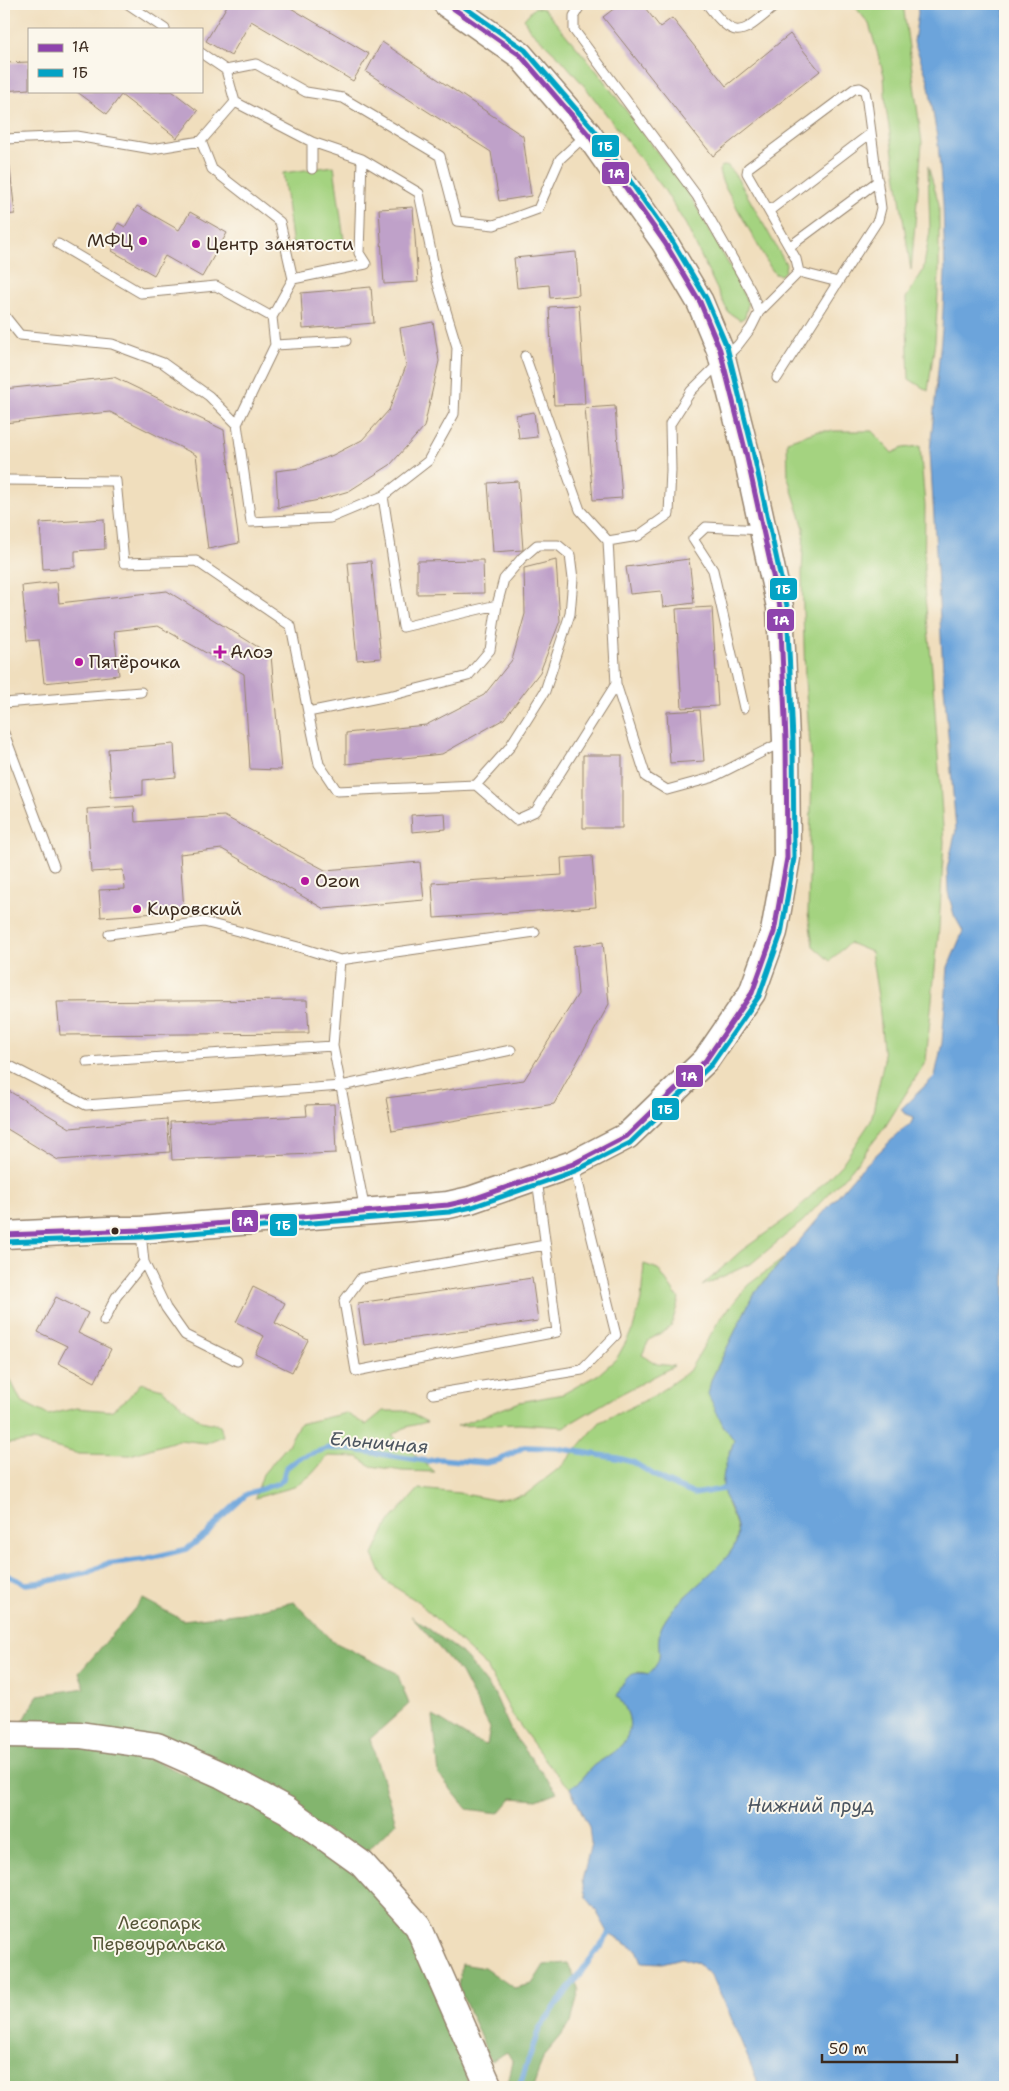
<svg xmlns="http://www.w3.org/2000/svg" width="1009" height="2091" viewBox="0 0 1009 2091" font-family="'Shantell Sans',sans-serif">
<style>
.green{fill:#a4d380;stroke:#707e4f}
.forest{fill:#83b56e;stroke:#5f7046}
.water{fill:#6ca4db;stroke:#54677c}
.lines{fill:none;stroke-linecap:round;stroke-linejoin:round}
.stream{stroke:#6ca4db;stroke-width:5.5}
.building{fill:#bfa1c9}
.lane-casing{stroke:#96846e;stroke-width:11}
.secondary-casing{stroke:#96846e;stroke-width:29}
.lane{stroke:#fff;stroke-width:9}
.secondary{stroke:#fff;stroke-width:26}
.bus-1-casing{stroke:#fbf7ec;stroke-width:9}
.bus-2-casing{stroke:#fbf7ec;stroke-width:9}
.bus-1{stroke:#8e44ad;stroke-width:5}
.bus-2{stroke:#03a3c5;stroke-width:5}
.poi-dot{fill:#b5179e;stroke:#fbf7ec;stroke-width:2}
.bus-dot{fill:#3b2a1e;stroke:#fbf7ec;stroke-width:2}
.labels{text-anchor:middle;stroke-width:4;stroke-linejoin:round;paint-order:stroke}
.poi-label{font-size:18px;fill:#3b2a1e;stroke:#fbf7ec;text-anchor:start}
.park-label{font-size:18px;fill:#555436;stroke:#fbf7ec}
.water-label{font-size:19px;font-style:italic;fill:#4c5560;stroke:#fbf7ec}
.line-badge{stroke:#fbf7ec;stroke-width:2}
.badge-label{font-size:14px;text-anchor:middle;font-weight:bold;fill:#fff}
</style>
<rect width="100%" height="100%" fill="#fbf7ec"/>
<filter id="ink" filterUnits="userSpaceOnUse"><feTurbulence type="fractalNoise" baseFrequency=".02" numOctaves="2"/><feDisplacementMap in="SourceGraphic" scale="10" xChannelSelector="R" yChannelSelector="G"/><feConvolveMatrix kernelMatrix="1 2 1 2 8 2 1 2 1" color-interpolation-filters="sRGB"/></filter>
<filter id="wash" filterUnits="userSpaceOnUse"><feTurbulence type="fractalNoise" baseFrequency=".0096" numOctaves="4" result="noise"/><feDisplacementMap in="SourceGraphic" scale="20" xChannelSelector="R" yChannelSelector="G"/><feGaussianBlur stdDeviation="1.12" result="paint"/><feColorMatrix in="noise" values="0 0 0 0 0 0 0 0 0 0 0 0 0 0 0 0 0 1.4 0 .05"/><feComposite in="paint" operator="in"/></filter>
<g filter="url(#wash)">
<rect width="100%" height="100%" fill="#f0debd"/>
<path class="green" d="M853,4H903L922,143L911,270L886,108L884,75L869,24Z
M535,7L544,9L596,70L692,199L733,272L748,304L745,317L740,320L728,312L686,225L663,188L586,88L561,59L529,29L524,19Z
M727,165L738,179L786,264L785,271L781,275L775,274L770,267L722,181L719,171L721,167Z
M334,166L344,240L293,247L283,173Z
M928,166L939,204V275L935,341L928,391L909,379L906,298L923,271L930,231Z
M818,431H872L892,453L903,448L920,446L925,506L924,587L932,668L944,842L939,928L926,1061L885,1127L851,1170L803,1221L752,1263L702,1286L741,1251L794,1213L842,1164L871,1121L884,1060L879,1003L871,952L849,943L830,961L813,946L808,913L812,771L805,680L802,574L804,528L788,478L787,441Z
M783,1259L753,1295L711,1380L723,1425L734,1440C727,1462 721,1476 726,1499C729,1512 740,1525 737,1539C732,1561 686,1591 671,1612C667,1617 661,1626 660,1632C655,1652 667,1655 649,1674L638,1672L617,1696C634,1716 635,1736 613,1753C607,1758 599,1761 593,1766C587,1771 583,1778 578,1785L572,1786L570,1788L548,1764L513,1716L487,1667L417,1601L385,1581L373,1555L388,1523L419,1489L459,1493L495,1500L525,1495L563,1465L600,1422L652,1397L689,1371L718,1322L748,1285Z
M644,1264L658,1269L679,1299L671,1327L649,1340L642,1355L657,1364L674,1366L613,1398L564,1427L520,1424L457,1426L520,1402L563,1394L599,1374L617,1358L633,1329L641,1300Z
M4,1367L21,1401L48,1415L76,1408L111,1411L128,1398L141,1383L162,1389L201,1421L220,1425L223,1436L206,1443L179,1440L130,1455L79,1454L33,1441L4,1444Z
M383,1411H406L427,1422L406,1427L392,1435L435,1472L402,1471L371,1466L358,1457L328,1456L311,1475L294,1487L255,1498L263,1474L288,1445L299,1424L346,1413L366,1425Z"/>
<path class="forest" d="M143,1599L183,1620L243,1613L294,1602L332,1641L397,1673L409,1704L370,1739L396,1823L364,1854L228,1772L23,1722L38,1695L85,1688L79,1673Z
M411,1616L462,1653L494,1693L512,1733L557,1792L537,1800L512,1798L499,1813L467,1809L439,1775L433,1716C449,1724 471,1742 487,1745L490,1728L461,1673Z
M4,1745L92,1746L158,1762L295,1827L368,1882L419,1945L451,2023L469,2087H4Z
M568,1963L579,1990L571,2023L544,2055L533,2087H508L507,2086L513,2062L507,2052L491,2061L458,1986L462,1964L485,1968L514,1988L532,1984L544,1965Z"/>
<path class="water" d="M917,4H1005V2087H760L727,2008L712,1976L697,1963L682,1958L662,1963L642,1962L637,1950L609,1934L594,1907L586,1897L582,1881L591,1843L589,1827L570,1788L572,1786L578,1784C583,1778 588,1771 593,1766C599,1761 607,1758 613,1753C635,1736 634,1716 617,1696C625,1679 628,1670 649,1674C667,1655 655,1651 660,1632C661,1626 667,1617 671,1612C686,1591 733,1560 737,1539C741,1521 725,1505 723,1488C721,1472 730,1455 734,1440L723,1425L708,1394L711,1380L753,1295L859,1171L899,1133L910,1125L914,1117L904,1113L901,1109L935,1076L942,1043L948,967L963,931L954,915L948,892L947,869L956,830L944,686L930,451L942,329L945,273L943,203L938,144L928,80L914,42L918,13Z"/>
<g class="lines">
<path class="stream" d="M4,1574L26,1584L44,1582L89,1572L106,1564L145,1559L187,1549L207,1534L220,1519L247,1494L279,1483L283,1479L286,1468L291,1464L299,1458L328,1448L355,1450L427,1461L439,1459L486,1463L499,1460L524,1447L556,1448L617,1458L633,1462L664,1481L694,1494L723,1489
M519,2087L539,2029L609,1934L614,1931"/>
</g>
<g id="blocks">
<path class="building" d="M228,4H284L369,54L353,81L251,21L231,56L206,41Z
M620,4H642L660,27L672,18L726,86L790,34L820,71L713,156L603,17Z
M382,42L523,136L531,196L499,201L491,152L366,72Z
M29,62V89L4,91V63Z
M76,91H172L198,111L177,138L121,95L107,114Z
M9,160L15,214L4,215V161Z
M137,206L179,230L190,212L227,233L202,277L165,256L154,275L112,251L116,243L109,239L118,223L125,227Z
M413,207L418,282L384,284L379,209Z
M576,252L579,295L550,298L549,285L517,288L514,258Z
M371,287L374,323L303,329L301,293Z
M579,305L585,404L554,405L549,307Z
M433,322L439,361L424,427L390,465L349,491L319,500L278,508L276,471L300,468L333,455L362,440L389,410L406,366L400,328Z
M114,377L224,430L239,543L208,549L196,455L110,412L4,423V389Z
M615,406L622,498L593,500L585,408Z
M534,412L537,437L519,439L516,415Z
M518,481L523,550L493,552L488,483Z
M104,519L105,549L75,551V567L43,569L40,523Z
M689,559L694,603L663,607L661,591L630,594L626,567Z
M483,560L484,593L417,594V561Z
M556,560L560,621L540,672L504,719L442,754L346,764V733L426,725L484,695L512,660L525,614L524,568Z
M371,561L381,658L357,660L348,563Z
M57,582L59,603L167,591L271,655L281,770L250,769L244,674L158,626L114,631L119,675L44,683L39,640L27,641L22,586Z
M712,607L718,706L682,708L676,609Z
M700,710L704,761L670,763L667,712Z
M174,744L176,777L143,780V795L111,797L108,749Z
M583,755H622V828H583Z
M134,806L135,822L224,816L325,870L420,862L424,900L324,909L222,849L180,854L184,911L101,917L99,890L125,889L123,870L91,872L87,809Z
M445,813L446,829L412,832L411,815Z
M592,856L596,907L434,918L432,883L562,875L561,858Z
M603,942L609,1004L554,1104L392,1131L386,1098L524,1080L578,994L574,946Z
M307,1000L309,1033L60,1035L57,1002Z
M4,1088L70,1128L167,1119L170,1152L58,1160L4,1127Z
M334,1104L336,1153L172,1160L170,1122L307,1116L306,1105Z
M532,1278L538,1321L364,1345L358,1303Z
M253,1287L285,1303L275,1323L308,1340L292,1372L255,1354L264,1336L236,1322Z
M56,1297L88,1313L78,1333L111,1349L95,1382L58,1363L67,1346L38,1332Z"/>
</g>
</g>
<g filter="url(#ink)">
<use href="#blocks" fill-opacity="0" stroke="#96846e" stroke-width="1"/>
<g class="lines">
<g class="lane-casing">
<path id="lane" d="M128,4L165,29
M581,4L574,16V30L697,196L751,291L759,312
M707,4C738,46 743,31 778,4
M201,53L226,70L235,102L312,142L362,159L419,193L437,281L457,347L454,414L428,461L383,496L330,518L251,522L237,424L275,345L272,317L293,279L280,222L212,169L201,141L235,102
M226,70L256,64L306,92L343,98L440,156L457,221L494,225L538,209L560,159L586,135
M4,139L76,136L152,149L201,141
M312,169V142
M769,211L871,133
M58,244L141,293L216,286L272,317
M789,247L878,181
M293,279L366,264L359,253L362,159
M4,315L20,335L112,344L163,363L209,396L237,424
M275,345L346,341
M525,356L580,510L608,541
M777,378L838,282L799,272
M4,480L116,481L124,563L196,561L291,626L308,712
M383,496L403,627L497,605L490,650L468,676L393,695L308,712L319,764L337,791L476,785L516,820L536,811L616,684L608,541L638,536L669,514L671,470L670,424L691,391L738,345L751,328L759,312L799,272L796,259L747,173L748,168L854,89L860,88L865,91L867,102L881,208L878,220L838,282
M616,684L646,777L667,790L711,778L782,742
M4,703L141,692
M744,708L713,570L693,539L706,527L761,530
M4,733L54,866
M476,785L509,748L545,691L570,614L573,579L570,555L558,545H537L522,558L504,579L497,605
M109,934L204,922L302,948L340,960L535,932
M333,1046L340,960
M87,1062L333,1046L365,1211
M4,1063L86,1105L341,1086L511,1050
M537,1179L557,1332L356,1371L344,1301L361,1278L545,1245
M144,1262L166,1308L185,1335L237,1361
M104,1321L116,1297L144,1262L141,1233
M433,1394L582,1370L616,1335L574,1166"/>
</g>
<g class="secondary-casing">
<path id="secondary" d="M4,1235L108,1230H140L448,1205L470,1200L573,1164L627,1136L706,1060L752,993L774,932L787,858L786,740L780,607L746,453L720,350L700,302L665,243L588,134L520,55L447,4
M4,1734L80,1735L157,1746L222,1775L287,1810L362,1864L418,1926L489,2087"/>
</g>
<use href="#lane" class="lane"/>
<use href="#secondary" class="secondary"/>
<g class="bus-1-casing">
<path id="bus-1" d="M4,1235L140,1230L448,1205L470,1200L573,1164L627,1136L706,1060L752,993L774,932L787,858L786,740L780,607L746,453L720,350L700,302L665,243L588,134L520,55L447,4"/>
</g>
<g class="bus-2-casing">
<path id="bus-2" d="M4,1242L141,1237L449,1212L472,1207L575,1171L630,1143L711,1065L759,996L781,934L794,858L793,740L787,606L753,451L727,347L706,298L671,239L594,130L525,50L460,4"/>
</g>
<use href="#bus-1" class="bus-1"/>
<use href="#bus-2" class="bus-2"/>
</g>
</g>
<g class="poi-dot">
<circle cx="143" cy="241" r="5"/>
<circle cx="196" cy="244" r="5"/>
<path d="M217.5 644.5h5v5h5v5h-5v5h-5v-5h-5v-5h5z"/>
<circle cx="79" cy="662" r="5"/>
<circle cx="305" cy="881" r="5"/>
<circle cx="137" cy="909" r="5"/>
</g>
<circle class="bus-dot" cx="115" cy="1231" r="4.5"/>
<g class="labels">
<g class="poi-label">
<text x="133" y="247" text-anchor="end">МФЦ</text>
<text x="206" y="250">Центр занятости</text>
<text x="230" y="658">Алоэ</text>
<text x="89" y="668">Пятёрочка</text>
<text x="315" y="887">Ozon</text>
<text x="147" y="915">Кировский</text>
</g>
<g class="park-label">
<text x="159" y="1929">Лесопарк<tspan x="159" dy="21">Первоуральска</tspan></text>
</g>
<g class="water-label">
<text transform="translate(379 1442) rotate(5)" y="7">Ельничная</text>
<text x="811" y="1812">Нижний пруд</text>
</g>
</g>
<g class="line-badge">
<rect x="591" y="134" width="29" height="24" rx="5" fill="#03a3c5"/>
<rect x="601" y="161" width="29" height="24" rx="5" fill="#8e44ad"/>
<rect x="769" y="577" width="29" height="24" rx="5" fill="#03a3c5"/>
<rect x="766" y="608" width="29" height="24" rx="5" fill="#8e44ad"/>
<rect x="675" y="1064" width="29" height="24" rx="5" fill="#8e44ad"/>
<rect x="651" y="1097" width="29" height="24" rx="5" fill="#03a3c5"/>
<rect x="231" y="1209" width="28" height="24" rx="5" fill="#8e44ad"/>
<rect x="269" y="1213" width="29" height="24" rx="5" fill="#03a3c5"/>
</g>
<g class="badge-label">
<text x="605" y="151">1Б</text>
<text x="616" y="178">1А</text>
<text x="783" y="594">1Б</text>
<text x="781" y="625">1А</text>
<text x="689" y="1081">1А</text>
<text x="665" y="1114">1Б</text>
<text x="245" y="1226">1А</text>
<text x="283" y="1230">1Б</text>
</g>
<rect width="1009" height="2091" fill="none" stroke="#fbf7ec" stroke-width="20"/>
<rect x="28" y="28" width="175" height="65" fill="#fbf7ec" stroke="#aea59a"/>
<rect x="38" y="44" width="25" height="8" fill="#8e44ad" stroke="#aea59a"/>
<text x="72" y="52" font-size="15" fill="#3b2a1e">1А</text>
<rect x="38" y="69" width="25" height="8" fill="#03a3c5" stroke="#aea59a"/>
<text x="72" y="78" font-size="15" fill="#3b2a1e">1Б</text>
<path d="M822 2054v8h135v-8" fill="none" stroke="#3b2a1e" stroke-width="2.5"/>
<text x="829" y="2054" font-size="15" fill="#3b2a1e" stroke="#fbf7ec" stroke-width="4" paint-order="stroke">50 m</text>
</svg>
